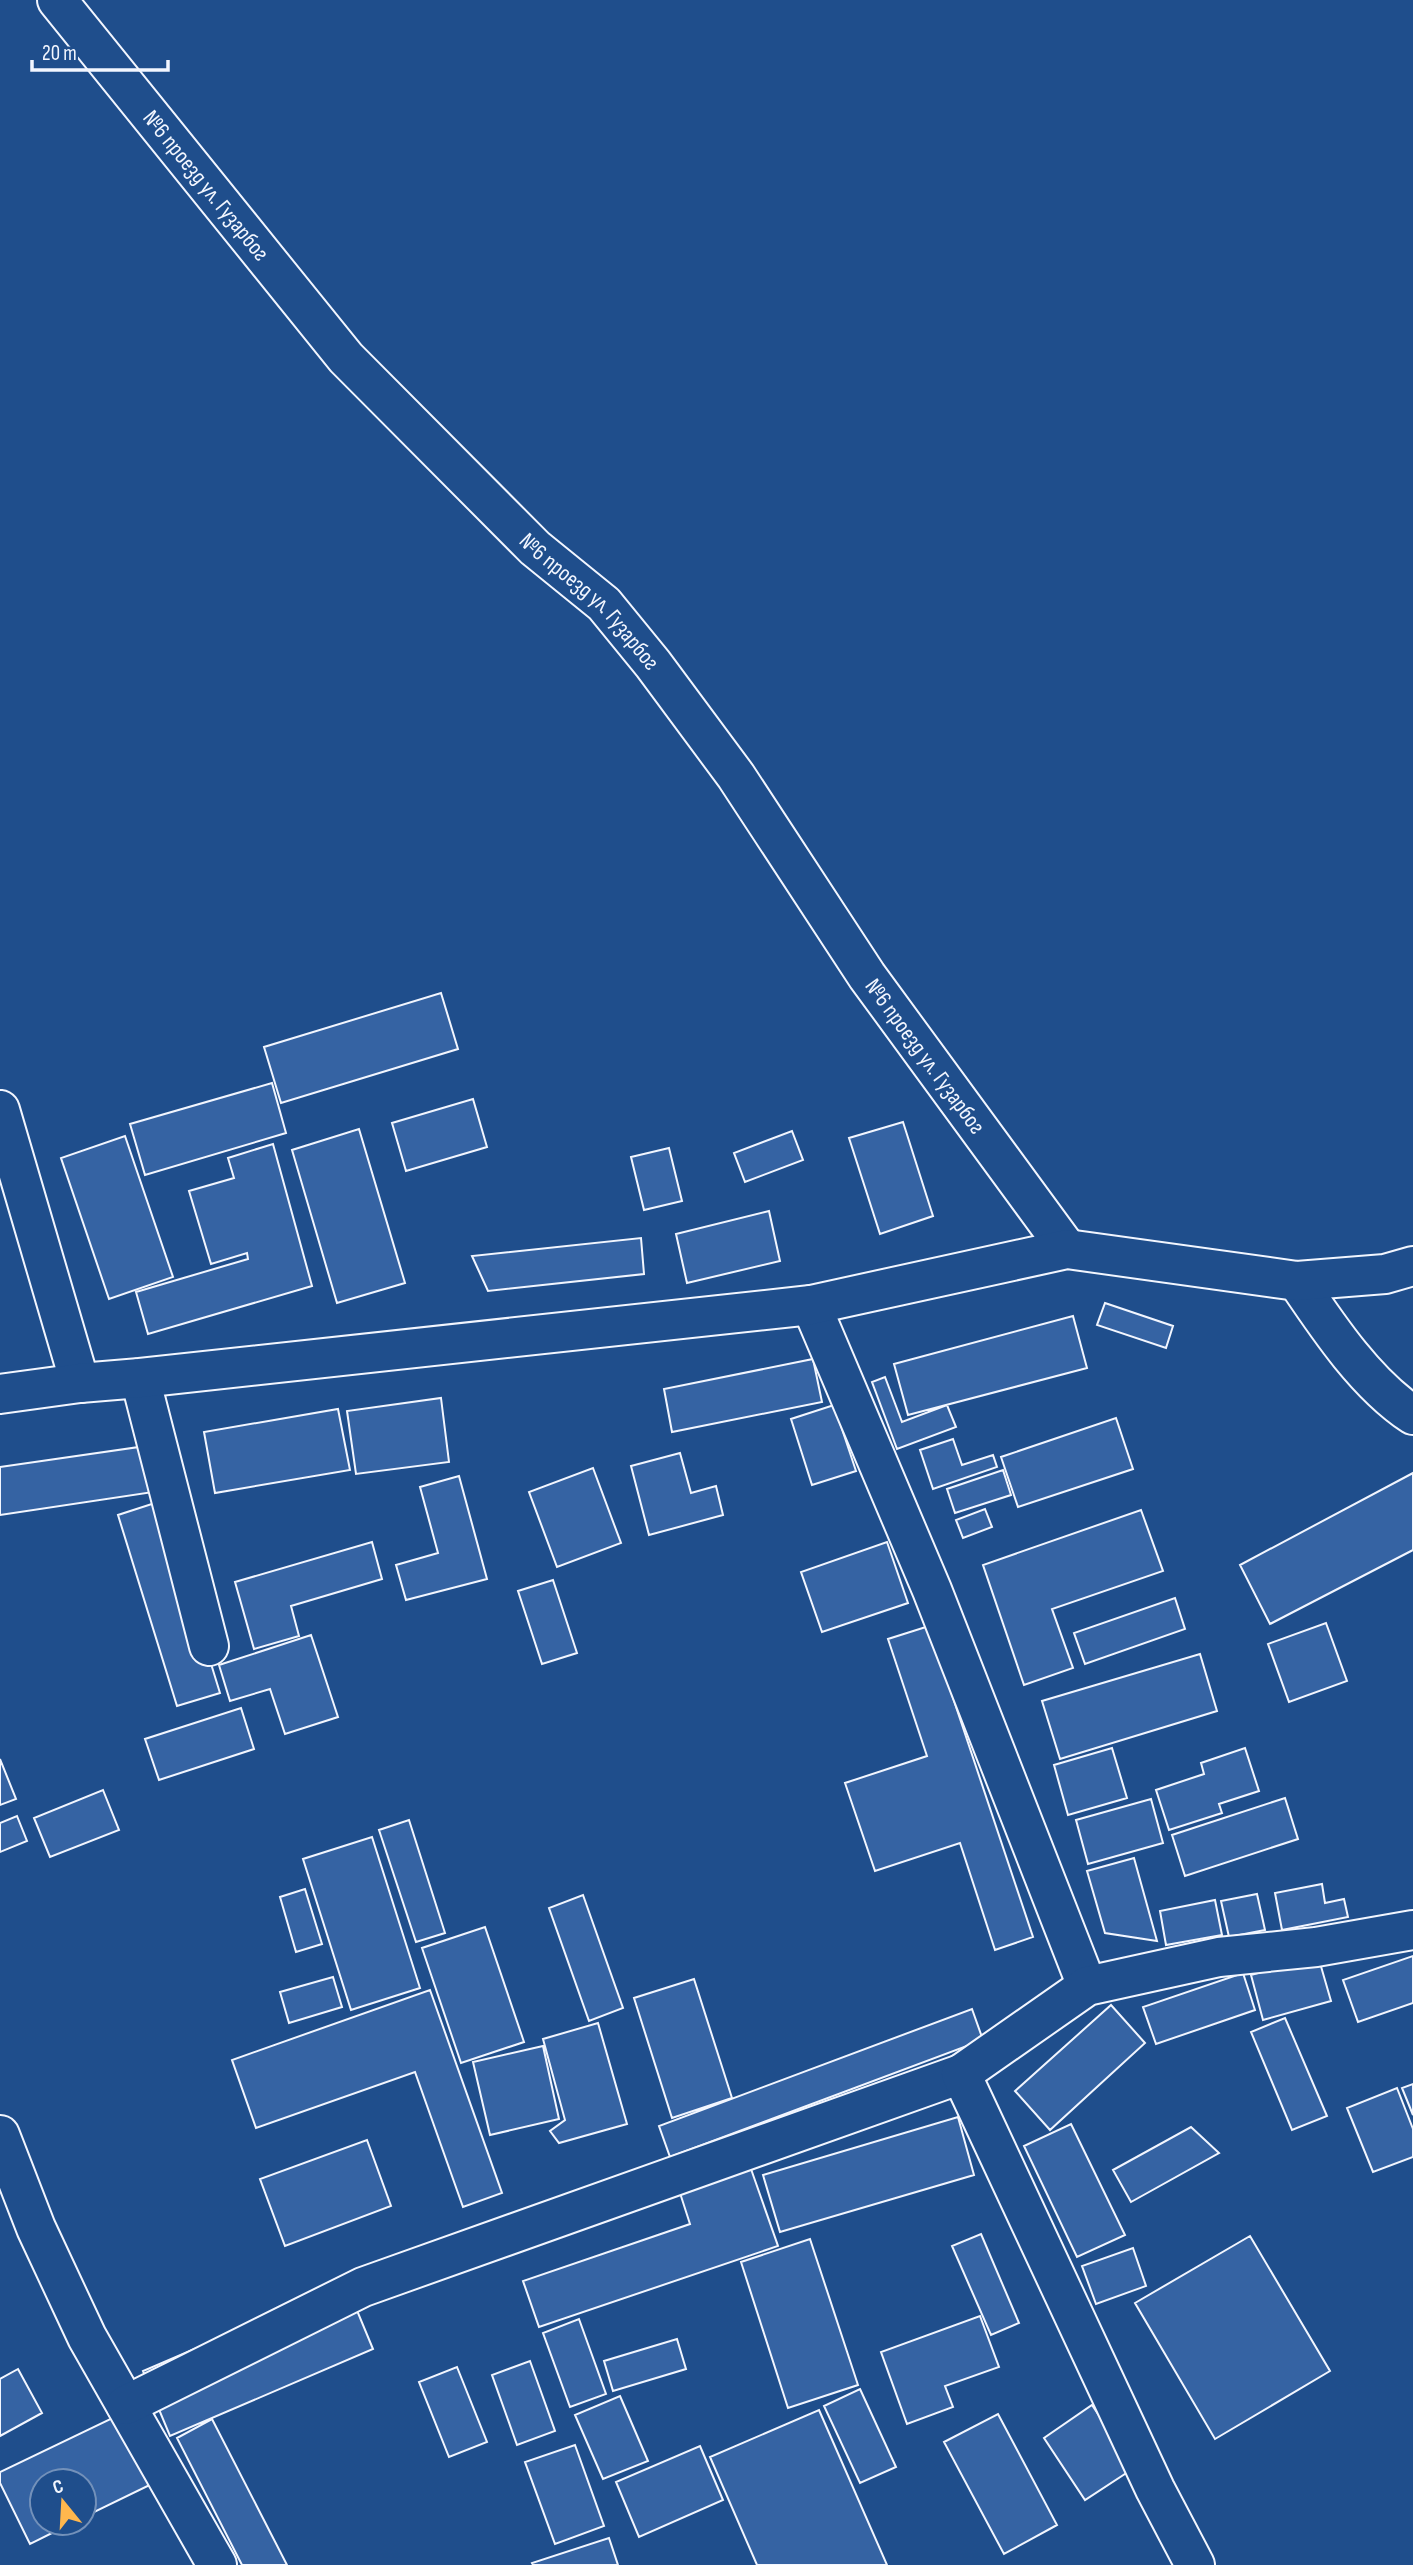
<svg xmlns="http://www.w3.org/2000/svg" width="1413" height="2565" viewBox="0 0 1413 2565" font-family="'Sofia Sans Condensed',sans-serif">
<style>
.building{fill:#3563a3;stroke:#f2f6ff;stroke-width:2}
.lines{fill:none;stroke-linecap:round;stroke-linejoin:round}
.minor-casing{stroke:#f2f6ff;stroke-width:42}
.major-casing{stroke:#f2f6ff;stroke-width:42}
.minor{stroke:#1f4e8c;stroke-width:38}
.major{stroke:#1f4e8c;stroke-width:38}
.labels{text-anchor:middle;stroke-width:5;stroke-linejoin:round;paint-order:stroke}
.street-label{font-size:23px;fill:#f2f6ff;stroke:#1f4e8c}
</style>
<rect width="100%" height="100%" fill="#1f4e8c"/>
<path class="building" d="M441,993L458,1049L281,1103L264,1047Z
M272,1083L286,1133L145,1175L130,1124Z
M473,1099L487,1147L406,1171L392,1123Z
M903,1122L933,1216L880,1234L849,1138Z
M359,1129L405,1283L337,1303L292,1150Z
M792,1131L803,1160L745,1182L734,1153Z
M125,1136L173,1277L109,1299L61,1158Z
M273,1144L312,1286L148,1334L136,1292L248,1259L247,1253L211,1264L189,1191L234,1178L228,1158Z
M669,1148L682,1201L644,1210L631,1157Z
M769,1211L780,1261L687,1283L676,1234Z
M641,1238L644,1274L488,1291L472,1256Z
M1105,1303L1173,1326L1166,1348L1097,1325Z
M1073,1316L1087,1368L908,1415L894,1364Z
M813,1359L822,1402L672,1432L664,1389Z
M885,1377L902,1422L947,1405L956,1427L897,1449L872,1382Z
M441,1398L449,1462L356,1474L347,1411Z
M834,1405L856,1471L812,1485L791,1419Z
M338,1409L350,1470L215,1493L204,1432Z
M1116,1418L1133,1469L1018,1507L1001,1457Z
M953,1439L962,1465L993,1455L997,1467L933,1489L920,1450Z
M153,1445L160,1491L0,1515V1467Z
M680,1453L691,1493L716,1486L723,1515L649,1535L631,1466Z
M593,1468L621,1543L557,1567L529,1492Z
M1003,1470L1011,1495L955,1513L947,1489Z
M1413,1473V1550L1270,1624L1240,1565Z
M459,1476L487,1579L406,1600L396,1565L438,1553L420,1487Z
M161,1501L220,1693L177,1706L118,1515Z
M985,1509L992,1527L963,1538L956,1520Z
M1141,1510L1163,1571L1052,1609L1073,1668L1024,1685L983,1565Z
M372,1542L382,1579L291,1606L299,1636L254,1649L235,1582Z
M887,1542L908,1603L822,1632L801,1572Z
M553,1580L577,1653L542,1664L518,1591Z
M1175,1598L1185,1629L1085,1664L1074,1633Z
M1326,1623L1347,1681L1289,1702L1268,1644Z
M929,1626L1033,1937L995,1950L960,1843L875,1871L845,1783L927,1756L888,1639Z
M311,1635L338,1717L285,1734L270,1689L230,1701L219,1665Z
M1200,1654L1217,1711L1060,1759L1042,1701Z
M241,1708L254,1749L159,1780L145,1739Z
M1112,1748L1127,1798L1068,1815L1054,1765Z
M1245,1748L1259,1791L1219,1804L1222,1813L1169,1830L1156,1790L1204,1774L1201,1763Z
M0,1759L16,1799L0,1805Z
M103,1790L119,1830L50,1857L34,1818Z
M1285,1798L1298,1839L1185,1876L1172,1835Z
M1151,1799L1163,1843L1088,1864L1076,1820Z
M17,1816L27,1841L0,1852V1823Z
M409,1820L445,1933L416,1942L379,1830Z
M372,1837L420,1988L351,2010L303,1859Z
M1134,1858L1157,1941L1105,1933L1087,1871Z
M1322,1884L1325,1903L1344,1899L1348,1917L1282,1930L1275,1893Z
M305,1889L322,1944L296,1952L280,1897Z
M1257,1894L1265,1930L1229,1937L1221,1901Z
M583,1895L623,2008L589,2021L549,1908Z
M1215,1900L1222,1935L1166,1945L1160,1911Z
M485,1927L524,2042L461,2063L422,1948Z
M1318,1956L1331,2001L1263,2020L1251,1975Z
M1413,1956V2003L1358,2022L1343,1980Z
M1243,1973L1255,2010L1156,2044L1143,2007Z
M333,1977L342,2007L289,2023L280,1992Z
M694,1979L732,2098L672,2118L634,1998Z
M430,1990L502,2193L463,2207L415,2072L256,2128L232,2060Z
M1111,2005L1145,2043L1050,2130L1015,2091Z
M972,2009L983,2040L670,2157L659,2126Z
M1285,2018L1327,2116L1292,2130L1251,2032Z
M598,2023L627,2124L559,2143L550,2131L565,2120L543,2039Z
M543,2046L559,2119L490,2135L473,2062Z
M1413,2084V2115L1402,2088Z
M1397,2088L1413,2129V2157L1373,2172L1347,2108Z
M958,2117L974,2175L780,2232L763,2175Z
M1071,2124L1125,2235L1077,2257L1024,2146Z
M1191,2127L1219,2153L1131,2202L1113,2170Z
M367,2140L391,2206L285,2246L260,2179Z
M751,2169L778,2246L539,2327L523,2281L690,2224L680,2193Z
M981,2234L1019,2323L991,2335L952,2246Z
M1250,2236L1330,2371L1215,2439L1135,2303Z
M810,2239L858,2385L788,2408L741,2262Z
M1133,2248L1146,2286L1096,2304L1082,2266Z
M346,2284L373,2349L170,2436L143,2371Z
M980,2316L999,2367L945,2386L953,2407L907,2424L881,2352Z
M579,2319L606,2394L570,2407L543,2333Z
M677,2339L686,2369L613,2391L604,2361Z
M530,2361L555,2431L517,2445L492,2375Z
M457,2367L487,2442L449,2457L419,2382Z
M18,2369L42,2413L0,2436V2379Z
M860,2389L896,2467L860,2483L824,2406Z
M620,2396L648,2461L603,2479L575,2415Z
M1092,2405L1134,2468L1085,2500L1044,2438Z
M819,2410L887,2565H757L710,2457Z
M127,2411L160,2480L84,2517V2481H42V2523H72L30,2544L0,2483V2472Z
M998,2414L1057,2525L1004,2554L944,2442Z
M212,2419L287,2565H242L177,2438Z
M575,2445L604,2526L555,2544L525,2462Z
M700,2446L723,2500L639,2537L616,2482Z
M609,2538L618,2565H533L532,2563Z"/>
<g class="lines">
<g class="minor-casing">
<g id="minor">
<path id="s1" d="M57,0L346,358L535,548L604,604L653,664L736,776L867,976L1067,1249"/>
<path d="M0,1110L80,1383"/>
<path d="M1297,1281C1328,1327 1366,1384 1413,1415"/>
<path d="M811,1305L932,1590L1087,1986"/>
<path d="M140,1378L209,1646"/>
<path d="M0,2135L36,2228L87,2337L217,2565"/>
<path d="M126,2405L363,2287L961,2074"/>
<path d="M1195,2565L1155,2489L961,2074L1087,1986L1219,1957L1316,1947L1413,1930"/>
</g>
</g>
<g class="major-casing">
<path id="major" d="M0,1394L80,1383L140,1378L811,1305L1067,1249L1297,1281L1385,1274L1413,1266"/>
</g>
<use href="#minor" class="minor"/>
<use href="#major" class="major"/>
</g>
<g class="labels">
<g class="street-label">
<text dy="8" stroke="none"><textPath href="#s1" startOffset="238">№6 проезд ул. Гузарбог</textPath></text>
<text dy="8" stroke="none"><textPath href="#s1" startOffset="805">№6 проезд ул. Гузарбог</textPath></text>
<text dy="8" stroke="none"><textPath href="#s1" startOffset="1372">№6 проезд ул. Гузарбог</textPath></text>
</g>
</g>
<g transform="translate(63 2502) rotate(342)"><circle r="33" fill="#1f4e8c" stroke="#7391ba" stroke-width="2"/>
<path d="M0-5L12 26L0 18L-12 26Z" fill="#ffb74d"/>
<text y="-10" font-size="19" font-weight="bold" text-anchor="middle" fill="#f2f6ff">С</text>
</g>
<path d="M32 60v10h136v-10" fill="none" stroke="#f2f6ff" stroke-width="3.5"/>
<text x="42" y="60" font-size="21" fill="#f2f6ff" stroke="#1f4e8c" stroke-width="5" paint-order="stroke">20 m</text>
</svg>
